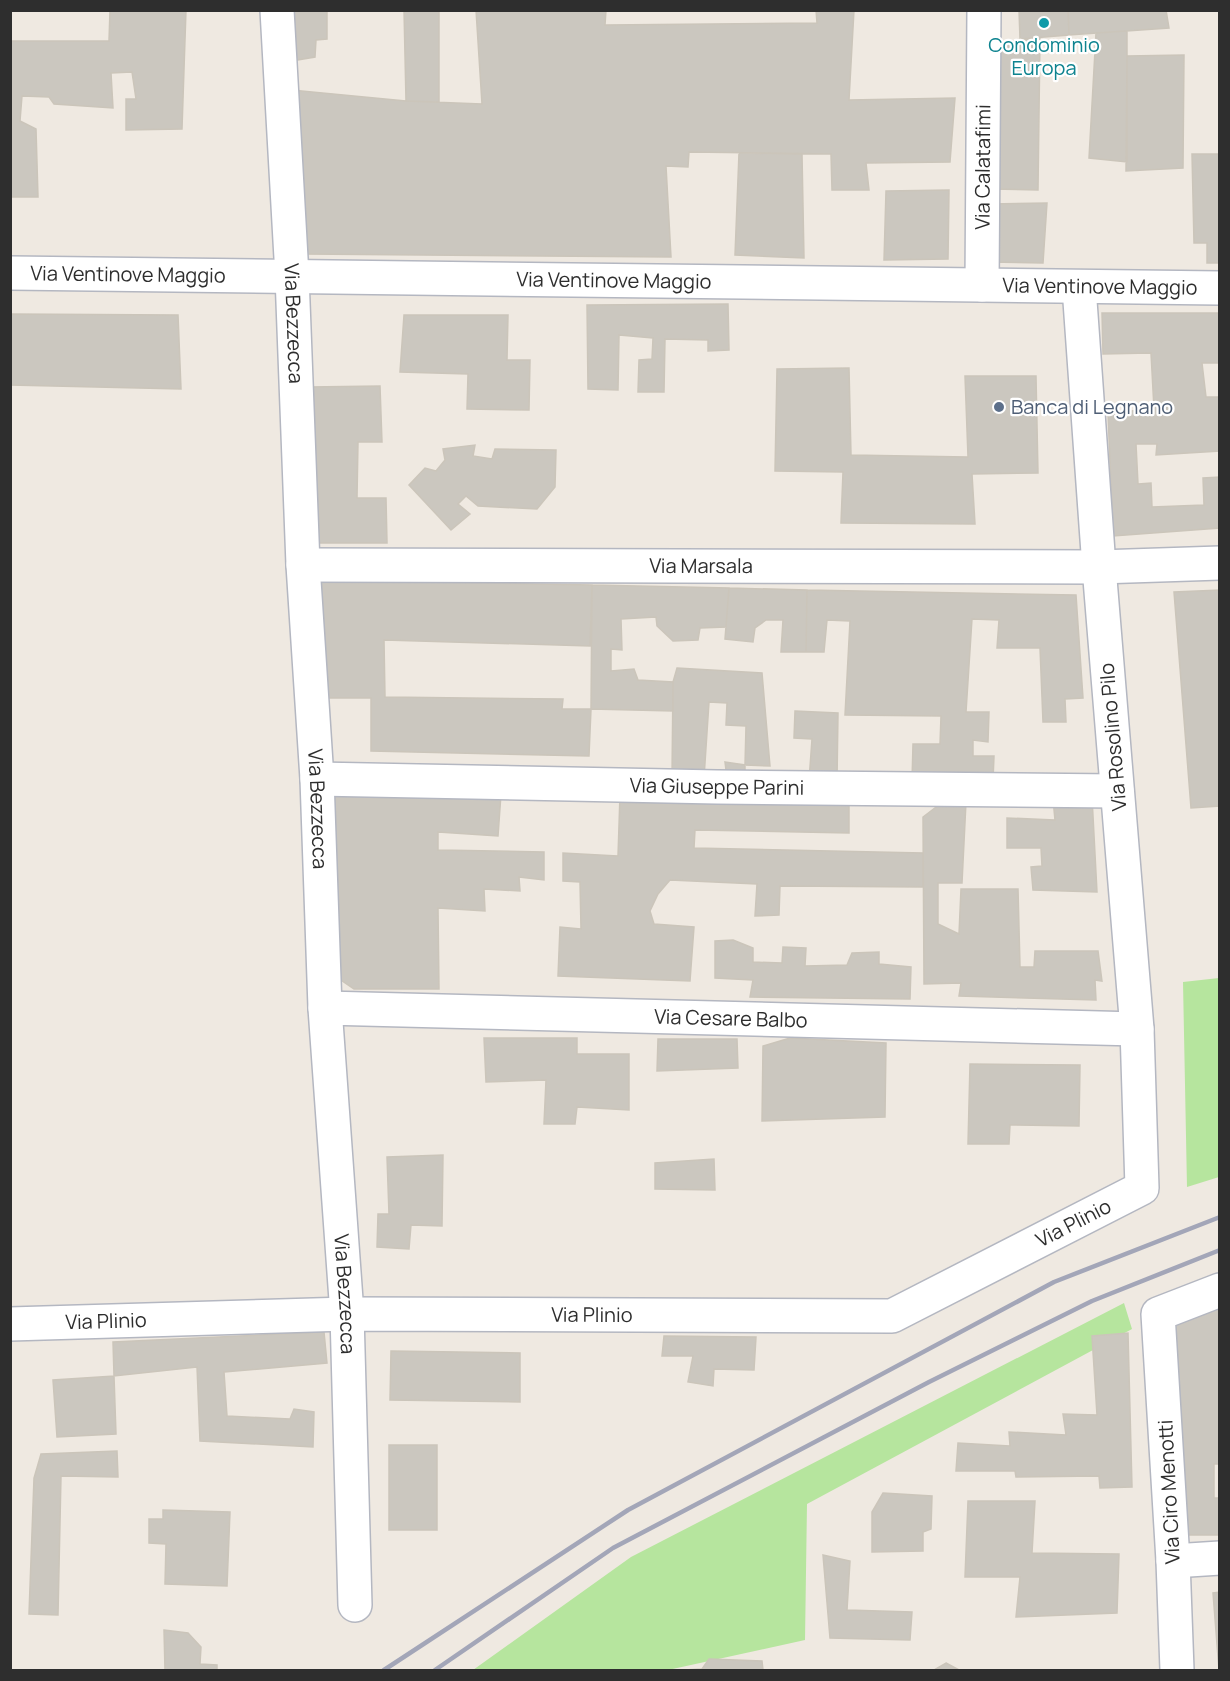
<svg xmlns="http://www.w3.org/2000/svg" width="1230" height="1681" viewBox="0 0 1230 1681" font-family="Manrope,sans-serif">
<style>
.green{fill:#b6e59e}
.building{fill:#cbc7bf;stroke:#cbc5ba;stroke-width:1.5}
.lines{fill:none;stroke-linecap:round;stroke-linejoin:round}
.minor-casing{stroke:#b4b7c1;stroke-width:36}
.tertiary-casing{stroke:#b4b7c1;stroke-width:36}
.minor{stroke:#fff;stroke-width:33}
.tertiary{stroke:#fff;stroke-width:33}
.rail{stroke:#a3a6b8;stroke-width:4.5}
.culture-dot{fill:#0f9aa8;stroke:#fff;stroke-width:2}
.service-dot{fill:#5c6f8a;stroke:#fff;stroke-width:2}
.labels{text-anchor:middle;stroke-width:4.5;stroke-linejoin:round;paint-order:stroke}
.culture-label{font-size:20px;fill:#0d838f;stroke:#fff}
.street-label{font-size:20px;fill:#2e2e2e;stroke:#fff}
.service-label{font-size:20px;fill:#4e5e75;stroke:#fff;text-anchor:start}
</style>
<rect width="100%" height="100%" fill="#efe9e1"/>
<path class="green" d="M1219,978V1177L1187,1187L1183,982Z
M1124,1303L1132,1329L807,1504L805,1640L668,1670H473L631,1557Z"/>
<path class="building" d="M110,10H186L182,129L126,130V99H136L132,72L111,73L113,108L54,104L49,97L22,96L20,121L36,129L38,197H10V41H109Z
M290,10H327V39L316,40L315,57L291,61Z
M404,10H439V102L406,101Z
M476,10H606L605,25L817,23L816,10H854L849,100L955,98L950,162L866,163L869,190H832L831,154L689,152L688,167L666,166L671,257L304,254L292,90L406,101L482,104Z
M1019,10H1068L1069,35L1020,39Z
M1068,10H1166L1169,28L1069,35Z
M1127,31V162L1089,158L1096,33Z
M1040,38L1038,190L992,189L996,43Z
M1184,55L1183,168L1126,171L1127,56Z
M739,153L802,154L804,258L735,255Z
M1192,154H1220V263H1207V243H1194Z
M949,190L948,259L884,260L886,191Z
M1047,203L1043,263L989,262L990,204Z
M728,304L729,350L708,351V340L665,339L664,392H638L639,360L652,359L653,338L619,335L618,390L588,389L587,305Z
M1102,313H1220V363H1202L1206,397H1220V451L1156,455L1157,444H1136L1138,484L1151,483L1152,507L1204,505L1203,478L1220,477V528L1113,536L1108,413L1154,409L1151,353L1103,354Z
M10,314L178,315L181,389L10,385Z
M404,315H508L507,360H530L529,410L467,409L468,374L400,372Z
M849,368L851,455L968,457L965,376H1036L1038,473L972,474L975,524L841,523L843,472L775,471L777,369Z
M380,386L382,442H358L357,498H386L387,543H318L309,387Z
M475,445L473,456L492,459L495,449L556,450L555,487L537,509L478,506L466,496L458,504L470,514L451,530L409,485L425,468L436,471L445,460L443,449Z
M321,580L592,585L590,646L384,640L385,697L563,699L562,709H591L589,756L371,751V698H325Z
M592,585L729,588L726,627L700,628L698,640L673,641L657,626L656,617L621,619L622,650L611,649V671L634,669L638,680L673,682V711L591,709Z
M729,588L807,590L806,652H781L783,620H766L755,628L753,642L725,639Z
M807,590L1076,595L1083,698L1065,699L1066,722H1043L1040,648H997L999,620L972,619L966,712H989L988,742L973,740V756H994L993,780L912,781L913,744H940L941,716L845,715L850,621L827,620L824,652H806Z
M1220,590V806L1191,808L1174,592Z
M677,668L762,673L770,766L745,765L746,726L726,725L727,703L709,702L704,778L672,777L673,682Z
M795,711L838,713L837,781H809L812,739L794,738Z
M725,762L745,765V778H727Z
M332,790L501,794L498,836L438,832V850L544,852V880L519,877L520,891L484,889L485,911L438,908L439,989H354L341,980Z
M620,795L849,800V833L695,830L694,848L923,853V887L780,886L779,915L755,916L757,884L670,880L658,894L650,911L654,924L694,927L690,981L558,976L560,927L581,929L580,882L563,881V853L618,856Z
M1092,797L1097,892L1033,890L1031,867L1042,866L1041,848H1007V818L1055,820L1053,799Z
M944,801L966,802L962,883H938V924L959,934L961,889H1018L1020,967H1034L1035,951H1098L1102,981L1095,980L1096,1000L959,996L961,983L924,984L923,817Z
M733,940L753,948V962L782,963L783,947L806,948L805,966L847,965L852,953L879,952V964L911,967L910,999L750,997L753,980L715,978V941Z
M484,1038H577V1054H629V1110L577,1107L575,1124H544L546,1080L486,1082Z
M790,1038L886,1043L885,1117L762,1121L763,1046Z
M658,1039H737L738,1068L657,1071Z
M970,1064L1080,1065L1079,1126L1010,1125L1009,1144H968Z
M443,1155L442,1226L411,1225L409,1249L377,1247L378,1214H389L387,1157Z
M714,1159L715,1190L655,1189V1163Z
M1220,1302V1464H1214V1498H1220V1535H1180L1170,1322Z
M324,1332L327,1363L224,1372L227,1416L290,1419L294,1409L314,1412L313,1447L200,1441L197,1367L114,1376L113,1342Z
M1128,1333L1132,1487L1100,1488L1099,1476L1016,1477L1015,1471H956L958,1443L1010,1446L1009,1432L1066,1435L1063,1414L1097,1415L1092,1336Z
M664,1336L756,1337L754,1370L714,1369L713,1386L688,1382L693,1356H662Z
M391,1351L520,1353V1402L390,1400Z
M114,1376L116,1434L57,1437L53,1380Z
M389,1445H437V1530H389Z
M117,1451L118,1477L61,1476L58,1615L29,1614L34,1478L41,1454Z
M883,1493L932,1496L931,1529L923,1532V1551L872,1552V1512Z
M968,1501H1035L1032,1553L1119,1554L1117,1613L1016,1617L1020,1577H965Z
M163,1510L230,1512L227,1586L165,1584L166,1544L149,1543V1519H163Z
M823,1555L850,1561L847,1610L912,1612L910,1640L830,1638Z
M1220,1592V1670H1219L1213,1593Z
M164,1630L188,1633L201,1647L200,1664L217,1665V1670H165Z
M709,1659L762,1661L763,1670H684L702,1669Z
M946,1663L959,1670H934Z"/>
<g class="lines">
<g class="minor-casing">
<g id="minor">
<path id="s1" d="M277,10L292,276L303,565L317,779L325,1008L347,1314L355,1605"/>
<path id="s2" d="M982,285L984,10"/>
<path id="s3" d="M303,565L1099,567L1220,563"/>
<path id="s4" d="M317,779L717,787L1117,791"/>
<path id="s5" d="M325,1008L1137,1029"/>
<path id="s6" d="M10,1324L347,1314L892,1316L1142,1188L1137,1029L1099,567L1079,287"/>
<path d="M1173,1561L1220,1558"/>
<path d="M1177,1670L1173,1561L1158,1314L1220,1290"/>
</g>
</g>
<g class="tertiary-casing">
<g id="tertiary">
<path id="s7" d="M10,273L1220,288"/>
</g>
</g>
<use href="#minor" class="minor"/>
<use href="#tertiary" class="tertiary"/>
<path class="rail" d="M384,1670L628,1510L1054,1282L1220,1217
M435,1670L613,1548L929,1382L1092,1301L1220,1250"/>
</g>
<circle class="culture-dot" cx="1044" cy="23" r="6"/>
<circle class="service-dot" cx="999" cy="407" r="6"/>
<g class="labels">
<g class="culture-label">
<text x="1044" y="52">Condominio<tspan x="1044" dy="23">Europa</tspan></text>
</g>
<g class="street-label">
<text dy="7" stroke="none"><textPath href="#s2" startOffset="118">Via Calatafimi</textPath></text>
<text dy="7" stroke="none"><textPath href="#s7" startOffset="118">Via Ventinove Maggio</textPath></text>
<text dy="7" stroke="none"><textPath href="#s7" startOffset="604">Via Ventinove Maggio</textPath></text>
<text dy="7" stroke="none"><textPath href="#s7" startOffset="1090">Via Ventinove Maggio</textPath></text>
<text dy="7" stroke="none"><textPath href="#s1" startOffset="314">Via Bezzecca</textPath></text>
<text dy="7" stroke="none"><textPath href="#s3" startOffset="398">Via Marsala</textPath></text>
<text transform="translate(1113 737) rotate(-95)" y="7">Via Rosolino Pilo</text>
<text dy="7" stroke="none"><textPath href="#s4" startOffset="400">Via Giuseppe Parini</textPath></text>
<text dy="7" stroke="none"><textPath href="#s1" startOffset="800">Via Bezzecca</textPath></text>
<text dy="7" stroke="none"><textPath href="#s5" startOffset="406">Via Cesare Balbo</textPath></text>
<text dy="7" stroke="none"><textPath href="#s6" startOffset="1086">Via Plinio</textPath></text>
<text dy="7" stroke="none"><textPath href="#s1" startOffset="1286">Via Bezzecca</textPath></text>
<text dy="7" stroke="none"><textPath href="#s6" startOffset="582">Via Plinio</textPath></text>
<text dy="7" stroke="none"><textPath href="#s6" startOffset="96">Via Plinio</textPath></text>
<text transform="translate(1169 1492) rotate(-93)" y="7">Via Ciro Menotti</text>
</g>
<g class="service-label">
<text x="1011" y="414">Banca di Legnano</text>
</g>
</g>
<rect width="1230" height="1681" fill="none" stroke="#2e2e2e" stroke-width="24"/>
</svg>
